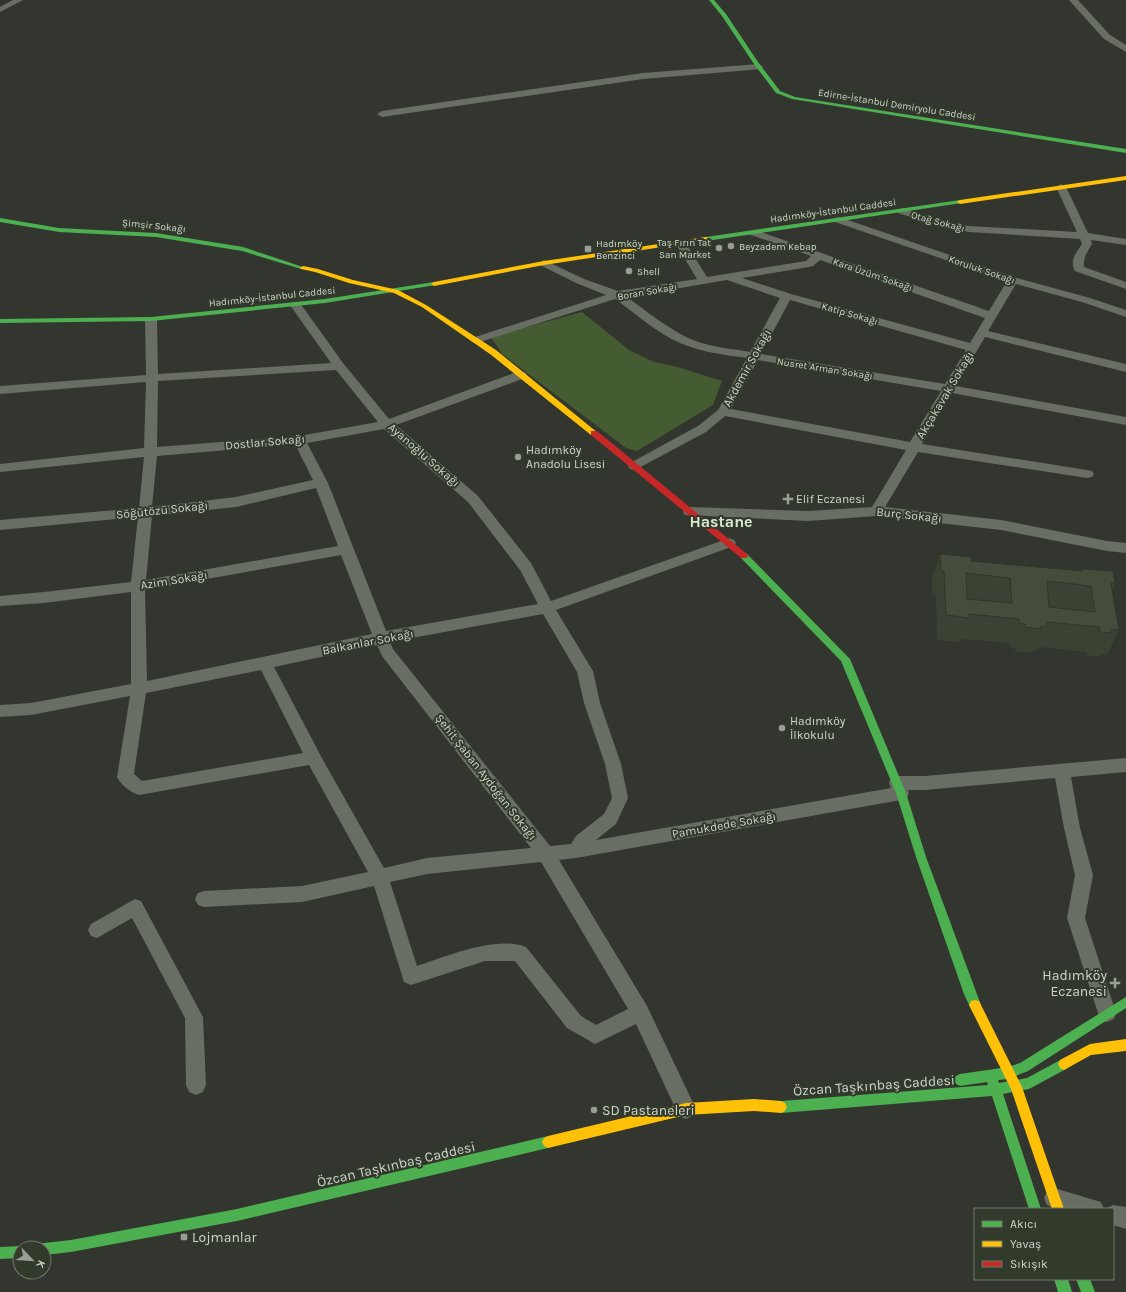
<svg xmlns="http://www.w3.org/2000/svg" width="1126" height="1292" viewBox="0 0 1126 1292" font-family="Karla,sans-serif">
<style>
.green{fill:#455b32}
.lines{fill:none;stroke-linecap:round;stroke-linejoin:round}
.street{fill:#686e64;fill-rule:evenodd}
.fast{fill:#4caf50;fill-rule:evenodd}
.slow{fill:#ffc107;fill-rule:evenodd}
.jam{fill:#c62828;fill-rule:evenodd}
.wall{fill:#3a4233}
.building{fill:#444d3b;stroke:#303629;fill-rule:evenodd}
.poi-dot{fill:#989d95;stroke:#323a2b;stroke-width:1.5}
.labels{text-anchor:middle;stroke-width:4;stroke-linejoin:round;paint-order:stroke}
.far-street-label{font-size:10px;fill:#cfd5cc;stroke:#323a2b}
.far-poi-label{font-size:10px;fill:#cfd5cc;stroke:#323a2b;text-anchor:start}
.street-label{font-size:12px;fill:#cfd5cc;stroke:#323a2b}
.poi-label{font-size:12px;fill:#cfd5cc;stroke:#323a2b;text-anchor:start}
.near-poi-label{font-size:14px;fill:#cfd5cc;stroke:#323a2b;text-anchor:start}
.near-street-label{font-size:14px;fill:#cfd5cc;stroke:#323a2b}
.district-label{font-size:16px;font-weight:bold;fill:#dde8d5;stroke:#323a2b}
</style>
<rect width="100%" height="100%" fill="#32362e"/>
<path class="green" d="M582,312L629,350L654,362L674,366L722,381L713,405L637,451L626,448L502,354L491,337Z"/>
<g class="lines">
<path class="street" d="M13,0H23L0,12V7Z
M1069,0H1078L1110,35L1126,45V52L1104,39Z
M759,64L763,67L762,69L643,79L382,117L377,114L382,111L643,73Z
M1061,184L1066,187L1088,233L1126,239V245L1091,240L1092,244C1087,252 1083,258 1084,267L1126,282V289L1075,271C1069,261 1076,253 1082,244L1080,239L969,232L946,228L898,213L897,211L902,208L952,223L969,226L1077,232L1056,187Z
M839,217L1017,278L1090,298L1126,310V317L1082,302L1016,284L988,331L1126,364V372L985,337L956,386L1126,417V425L952,393L922,444L1087,470L1092,471L1094,474L1092,477L1087,478L918,452L885,507L1001,520L1107,541L1126,543V553L1107,551L1001,530L876,516L808,521L685,515L683,512L685,509L690,507L808,511L872,507L906,450L725,416L706,432L635,470L630,469L628,466L630,463L698,426L718,410L747,358C724,355 701,352 680,343C658,334 635,313 615,299L480,342H472L470,340L472,338L606,295L576,283L540,265L539,263L544,260L584,279L618,291L697,279L676,244L681,241L685,242L707,277L806,261L811,256L751,235L750,233L755,230L989,311L1007,281L835,222L834,220L835,218ZM820,260L985,318L970,343L791,294L742,278L809,267L813,266ZM727,280L780,298L750,352C729,348 706,347 686,337C665,326 646,311 627,297ZM790,300L966,350L945,384L761,354ZM758,360L941,391L910,442L731,409Z
M296,302L300,303L343,363L389,419L517,372H525L527,375L525,378L396,425L478,496L531,563L551,601L724,540L729,538L734,540L736,543L734,546L556,610L593,671L600,703L621,764L628,798L616,824L596,840L891,788L889,783L891,778L897,776H925L1126,758V772L1071,777L1080,828L1093,875L1085,918L1116,1013L1114,1019L1107,1022L1100,1019L1067,918L1075,875L1064,828L1055,778L925,790H908L909,793L907,798L901,800L576,858L559,860L647,1006L696,1109L693,1116L686,1119L679,1116L636,1024L595,1044L567,1028L515,961H485L411,985L404,982L374,886L302,902L204,907L198,905L195,899L198,893L204,891L302,886L368,872L309,765L139,795C130,792 121,785 117,777L130,696L31,715L0,717V705L31,703L131,684V592L44,603L0,606V596L44,592L131,582L138,517L0,530V520L139,508L144,457L0,472V464L144,448L146,382L0,394V386L146,375L145,319L147,317H155L157,319L158,374L331,363L290,305L292,303ZM336,370L378,422L299,436L157,447L158,381ZM384,429L468,502L520,570L538,604L386,631L328,483L307,443ZM295,444L313,480L236,497L152,507L157,456ZM316,488L338,546L146,580L152,516L236,507ZM341,555L372,634L147,681L145,590ZM543,614L577,672L584,703L605,764L612,798L604,814L576,836L571,844L550,846L393,649L390,642ZM377,645L382,656L531,848L427,858L384,868L323,760L274,667ZM261,670L303,753L142,781L134,774L146,693ZM541,862L628,1009L596,1025L581,1016L526,947C496,935 447,956 417,966L390,882L427,874Z
M135,899L141,901L203,1017L206,1085L203,1092L196,1095L189,1092L186,1085L185,1018L132,918L97,938L91,936L88,930L91,924Z
M1054,1188L1101,1202L1104,1209H1056L1047,1205L1044,1198L1047,1191Z
M1113,1205L1126,1207V1229L1113,1225V1209H1105Z"/>
<path class="fast" d="M709,0H714L726,14L758,62L780,91L795,97L1126,149V153L792,99L776,93L754,64L722,16Z
M960,200L963,202L962,203L706,241L703,239L706,237Z
M0,218L59,228L156,233L243,247L306,268L305,269H301L242,251L156,237L59,232L0,222Z
M434,282L437,284L436,285L325,303L151,321L0,323V319L151,317L325,299Z
M744,553L747,554L850,659L906,793L926,857L981,1005L979,1009L975,1010L971,1009L964,994L916,857L896,793L841,661L741,558L740,556Z
M1126,997V1008L1028,1071L1008,1079L998,1080L999,1083L1027,1078L1064,1058L1068,1060L1070,1064L1068,1068L1029,1089L1003,1094L1041,1209H1029L992,1096L781,1113L777,1111L775,1107L777,1103L781,1101L988,1085L987,1082L960,1086L956,1084L954,1080L956,1076L960,1074L1008,1067L1020,1063Z
M548,1136L552,1138L554,1142L552,1146L548,1148L237,1221L71,1252L44,1255V1248H38L39,1244L44,1243L71,1240L237,1209Z
M20,1246L25,1248H20V1258L0,1259V1247Z
M1054,1279H1068L1072,1292H1058Z
M1076,1279H1090L1095,1292H1081Z"/>
<path class="slow" d="M1126,176V180L960,204L957,202L960,200Z
M706,237L708,238V240L544,265L434,286L431,284L434,282L544,261Z
M303,266L318,269L353,280L398,290L426,305L496,350L598,433L594,435H591L490,354L422,307L394,293L349,283L315,272L301,269L300,268Z
M975,1000L979,1001L1022,1087L1064,1209H1052L1011,1089L969,1005L971,1001Z
M1126,1039V1051L1091,1055L1064,1070L1060,1068L1058,1064L1060,1060L1090,1044Z
M754,1099L781,1101L785,1103L787,1107L785,1111L781,1113L754,1111L686,1115L548,1148L544,1146L542,1142L544,1138L548,1136L686,1103Z"/>
<path class="jam" d="M591,431H597L747,554L748,556L747,558H741L591,435Z"/>
</g>
<path class="wall" d="M940,554L971,561L1081,571L1082,569L1115,583L1112,590L1119,630L1107,655L1101,654L1099,657L1087,656V652L1038,647L1036,651H1032L1031,653L1015,651V648L1009,647V643L962,639L960,642L937,640L936,596L932,595V579Z"/>
<path class="building" d="M940,554L971,557V561L1082,571V569L1113,571L1115,583H1111L1119,630L1111,629V633L1100,632L1099,627L1047,622V627L1041,626V629L1025,627V624L1019,623V619L969,614V618L946,615L944,571H941ZM966,573L1010,578L1012,603L967,599ZM1047,581L1091,586L1095,612L1049,607Z"/>
<g class="poi-dot">
<circle cx="731" cy="246" r="4"/>
<circle cx="719" cy="248" r="4"/>
<rect x="584" y="245" width="8" height="8" rx="2"/>
<circle cx="629" cy="271" r="4"/>
<circle cx="518" cy="457" r="4"/>
<path d="M786 493h4v4h4v4h-4v4h-4v-4h-4v-4h4z"/>
<circle cx="782" cy="728" r="4"/>
<path d="M1113 977h4v4h4v4h-4v4h-4v-4h-4v-4h4z"/>
<circle cx="594" cy="1110" r="4"/>
<rect x="180" y="1233" width="8" height="8" rx="2"/>
</g>
<g class="labels">
<g class="far-street-label">
<text transform="translate(897 104) rotate(9)" y="4">Edirne-İstanbul Demiryolu Caddesi</text>
<text transform="translate(833 210) rotate(-8)" y="4">Hadımköy-İstanbul Caddesi</text>
<text transform="translate(938 221) rotate(15)" y="4">Otağ Sokağı</text>
<text transform="translate(154 225) rotate(6)" y="4">Şimşir Sokağı</text>
<text transform="translate(982 269) rotate(19)" y="4">Koruluk Sokağı</text>
<text transform="translate(873 274) rotate(19)" y="4">Kara Üzüm Sokağı</text>
<text transform="translate(647 291) rotate(-10)" y="4">Boran Sokağı</text>
<text transform="translate(272 296) rotate(-6)" y="4">Hadımköy-İstanbul Caddesi</text>
<text transform="translate(850 313) rotate(16)" y="4">Katip Sokağı</text>
<text transform="translate(825 368) rotate(9)" y="4">Nusret Arman Sokağı</text>
</g>
<g class="far-poi-label">
<text x="711" y="246" text-anchor="end">Taş Fırın Tat<tspan x="711" dy="12">San Market</tspan></text>
<text x="596" y="247">Hadımköy<tspan x="596" dy="12">Benzinci</tspan></text>
<text x="739" y="250">Beyzadem Kebap</text>
<text x="637" y="275">Shell</text>
</g>
<g class="street-label">
<text transform="translate(747 368) rotate(-61)" y="4">Akdemir Sokağı</text>
<text transform="translate(945 395) rotate(-59)" y="4">Akçakavak Sokağı</text>
<text transform="translate(265 442) rotate(-5)" y="4">Dostlar Sokağı</text>
<text transform="translate(424 455) rotate(41)" y="4">Ayanoğlu Sokağı</text>
<text transform="translate(162 510) rotate(-6)" y="4">Söğütözü Sokağı</text>
<text transform="translate(909 515) rotate(6)" y="4">Burç Sokağı</text>
<text transform="translate(174 580) rotate(-9)" y="4">Azim Sokağı</text>
<text transform="translate(368 642) rotate(-11)" y="4">Balkanlar Sokağı</text>
<text transform="translate(486 777) rotate(52)" y="4">Şehit Şaban Aydoğan Sokağı</text>
<text transform="translate(724 825) rotate(-10)" y="4">Pamukdede Sokağı</text>
</g>
<g class="poi-label">
<text x="526" y="454">Hadımköy<tspan x="526" dy="14">Anadolu Lisesi</tspan></text>
<text x="796" y="503">Elif Eczanesi</text>
<text x="790" y="725">Hadımköy<tspan x="790" dy="14">İlkokulu</tspan></text>
</g>
<g class="near-poi-label">
<text x="1107" y="980" text-anchor="end">Hadımköy<tspan x="1107" dy="16">Eczanesi</tspan></text>
<text x="602" y="1115">SD Pastaneleri</text>
<text x="192" y="1242">Lojmanlar</text>
</g>
<g class="near-street-label">
<text transform="translate(874 1085) rotate(-4)" y="5">Özcan Taşkınbaş Caddesi</text>
<text transform="translate(396 1164) rotate(-13)" y="5">Özcan Taşkınbaş Caddesi</text>
</g>
<g class="district-label">
<text x="721" y="527">Hastane</text>
</g>
</g>
<rect x="974" y="1208" width="140" height="72" fill="#323a2b" stroke="#71786b"/>
<rect x="982" y="1221" width="20" height="6" fill="#4caf50" stroke="#71786b"/>
<text x="1010" y="1228" font-size="12" fill="#cfd5cc">Akıcı</text>
<rect x="982" y="1241" width="20" height="6" fill="#ffc107" stroke="#71786b"/>
<text x="1010" y="1248" font-size="12" fill="#cfd5cc">Yavaş</text>
<rect x="982" y="1261" width="20" height="6" fill="#c62828" stroke="#71786b"/>
<text x="1010" y="1268" font-size="12" fill="#cfd5cc">Sıkışık</text>
<g transform="translate(32 1260) rotate(115)"><circle r="19" fill="#323a2b" stroke="#71786b"/>
<path d="M0-3L7 15L0 10L-7 15Z" fill="#989d95"/>
<text y="-6" font-size="11" font-weight="bold" text-anchor="middle" fill="#cfd5cc">K</text>
</g>
</svg>
